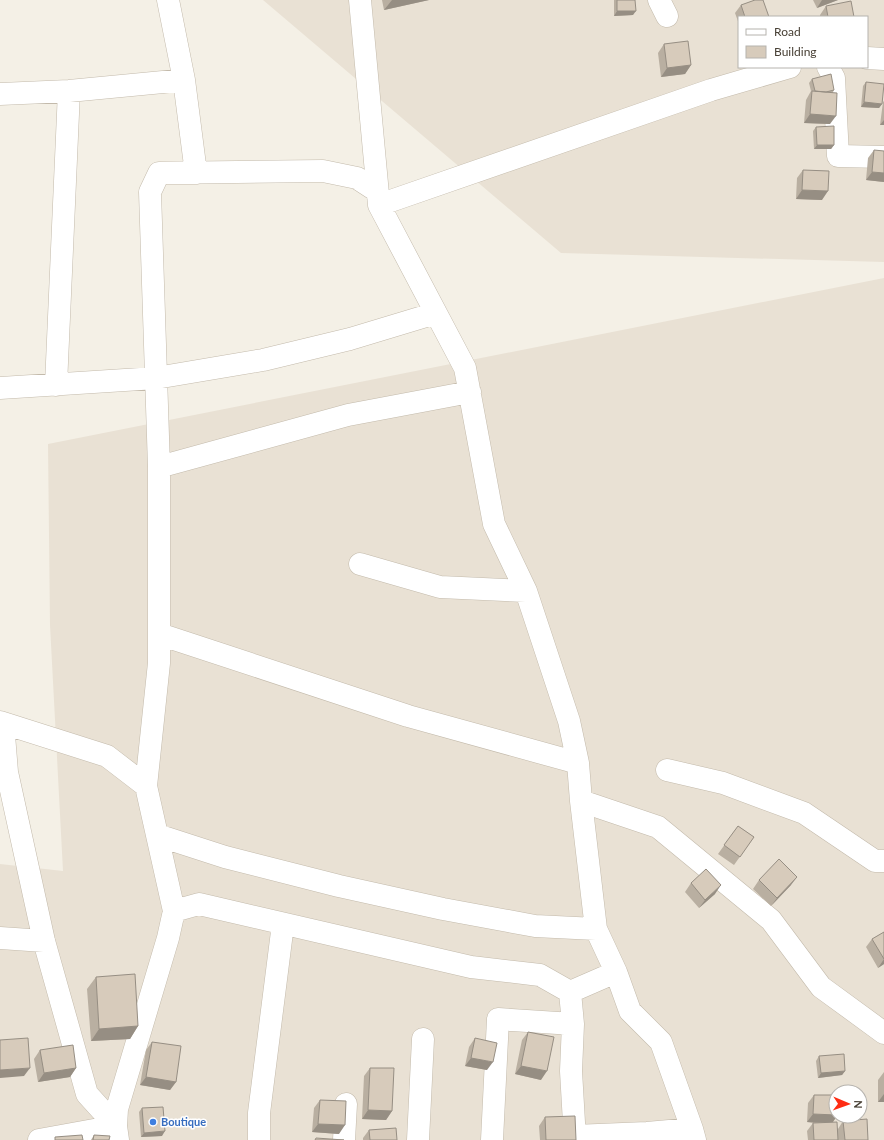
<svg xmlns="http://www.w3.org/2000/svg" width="884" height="1140" viewBox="0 0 884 1140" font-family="Lato,sans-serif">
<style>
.residential{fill:#e9e1d4;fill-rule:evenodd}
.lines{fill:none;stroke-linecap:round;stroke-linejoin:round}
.minor-casing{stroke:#c3baab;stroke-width:23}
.minor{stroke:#fff;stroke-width:22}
.wall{fill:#b9afa1}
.shaded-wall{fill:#968e83}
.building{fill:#d7cbbb;stroke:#968e83}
.shop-dot{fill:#3f7fe0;stroke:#fff;stroke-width:1.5}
.labels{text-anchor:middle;stroke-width:3;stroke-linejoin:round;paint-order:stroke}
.shop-label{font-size:11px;font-weight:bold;fill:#366cbe;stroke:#fff;text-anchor:start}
</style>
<rect width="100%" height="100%" fill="#f4f0e6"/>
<path class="residential" d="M263,0H884V262L561,253ZM739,17H867V67H739Z
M884,278V1140H0V864L63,871L50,625L48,444ZM836,1092H860V1116H836Z"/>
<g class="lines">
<g class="minor-casing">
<path id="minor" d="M168,0L184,80L196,173
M360,0L379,205L465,368L494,524L526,591L569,721L578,763L581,801L596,929L616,972L630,1011L661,1042L692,1129
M659,0L667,16
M867,58L884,59
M828,67L834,78L838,156L884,157
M0,94L69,91L184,80
M379,205L711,90L790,67
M56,385L69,91
M0,388L156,378L263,360L350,339L436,313
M159,467L348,415L470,392
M360,564L440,587L526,591
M159,634L408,716L578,763
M0,722L107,756L146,786L174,911L168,938L117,1109L116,1126L118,1140
M3,723L7,772L44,941L87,1094L116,1126
M667,770L723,783L804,813L875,861H884
M146,786L159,663V467L150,192L159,173L323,171L357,178L377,191
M581,801L658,827L771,920L821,987L884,1033
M157,835L225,857L339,886L443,909L535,926L596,929
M174,911L199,904L471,967L540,975L570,992
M0,938L44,941
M573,1024L571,1071L575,1140
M574,1136L647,1133L692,1129L695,1140
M39,1140L116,1126
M259,1140V1113L283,924
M344,1140L346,1104
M418,1140L423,1039
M492,1140L498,1019L573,1024L570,992L616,972"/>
</g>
<use href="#minor" class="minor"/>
</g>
<path class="wall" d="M382,0H429L384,10Z
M614,0H635L633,15L614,16Z
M813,0H838L817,8Z
M741,5L769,17H739V24L735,13Z
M826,6L854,17H820V15Z
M664,44L691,65L685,74L661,77L658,53Z
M812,79L834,90L833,92L830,124L804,123L806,100L811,91L809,83Z
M866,82L882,104L879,108L861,107L863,86Z
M884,101V125H880L883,102Z
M816,127L834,145L831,149H814L813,131Z
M874,150L884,182L866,180L868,158Z
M803,170L822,200L796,199L797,178Z
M738,826L754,837L734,865L718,854Z
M759,880L791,885L771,906L753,889Z
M691,883L715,894L699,908L685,892Z
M884,932V964L878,968L866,947L872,939Z
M96,977L138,1026L130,1039L91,1041L87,989Z
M528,1032L541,1080L515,1074L522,1040Z
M475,1038L487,1070L465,1066L469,1047Z
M152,1042L176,1082L170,1090L140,1085L146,1050Z
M40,1050L76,1068L70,1077L38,1082L34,1059Z
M819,1056L845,1071L842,1075L818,1078L816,1061Z
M370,1068L392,1111L386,1120L362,1119L364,1076Z
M884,1072V1102H878V1080Z
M814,1095L836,1116H837L833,1122L838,1129L843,1121L868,1140H808L807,1131L813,1123L807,1122L808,1103Z
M320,1100L339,1134L312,1132L314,1108Z
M142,1108L162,1136L141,1137L139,1112Z
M545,1117L576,1140H540L539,1126Z
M369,1130L397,1140H363V1138Z
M94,1135L109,1140H91Z"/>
<path class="shaded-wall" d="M392,0H429L384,10Z
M822,0H838L817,8Z
M617,11H636L633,15L614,16Z
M691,65L685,74L661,77L667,68Z
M864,102L882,104L879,108L861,107Z
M810,114L836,116L830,124L804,123Z
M884,120V125H880Z
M817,145H834L831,149H814Z
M872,172L884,173V182L866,180Z
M802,190L828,191L822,200L796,199Z
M797,877L791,885L771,906L777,898Z
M721,885L715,894L699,908L705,900Z
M884,959V964L878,968Z
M138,1026L130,1039L91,1041L99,1029Z
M471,1058L493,1062L487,1070L465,1066Z
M521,1066L547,1071L541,1080L515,1074Z
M30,1068L24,1076L0,1078V1070Z
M76,1068L70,1077L38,1082L44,1073Z
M845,1071L842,1075L818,1078L821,1073Z
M146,1077L176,1082L170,1090L140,1085Z
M884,1094V1102H878Z
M368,1110L392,1111L386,1120L362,1119Z
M813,1114L836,1115V1116H837L832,1123L807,1122Z
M318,1124L345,1125L339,1134L312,1132Z
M165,1131L162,1136L141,1137L144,1133Z"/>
<path class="building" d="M617,0H635L636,11H617Z
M755,0H763L769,17H745L741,5Z
M851,1L854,17H828L826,6Z
M688,41L691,65L667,68L664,44Z
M831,74L834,90L826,92L815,91L812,79Z
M866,82L884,84L882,104L864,102Z
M812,91L837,93L836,116L810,114Z
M834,126V145H817L816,127Z
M874,150L884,151V173L872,172Z
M803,170L829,171L828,191L802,190Z
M738,826L754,837L740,857L724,845Z
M779,859L797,877L777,898L759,880Z
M706,869L721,885L705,900L691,883Z
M884,932V959L872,939Z
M135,974L138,1026L99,1029L96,977Z
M528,1032L554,1037L547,1071L521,1066Z
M28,1038L30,1068L0,1070V1040Z
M475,1038L497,1043L493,1062L471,1058Z
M152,1042L181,1046L176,1082L146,1077Z
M73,1045L76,1068L44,1073L40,1050Z
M844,1054L845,1071L821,1073L819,1056Z
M370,1068H394L392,1111L368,1110Z
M814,1095H836V1115L813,1114Z
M320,1100L346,1101L345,1125L318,1124Z
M163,1107L165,1131L144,1133L142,1108Z
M575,1116L576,1140H546L545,1117Z
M867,1119L868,1140H845L843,1121Z
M837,1122L838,1140H814L813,1123Z
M396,1128L397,1140H370L369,1130Z
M82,1135L83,1140H55V1137Z
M94,1135L110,1136L109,1140H93Z
M316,1138L344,1140H315Z"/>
<circle class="shop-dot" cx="153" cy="1122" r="4"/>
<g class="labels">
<g class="shop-label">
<text x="161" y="1126">Boutique</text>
</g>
</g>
<rect x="738" y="16" width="130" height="52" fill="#ffffff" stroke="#b6b3ae"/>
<rect x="746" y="29" width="20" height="6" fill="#ffffff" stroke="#b6b3ae"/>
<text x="774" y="36" font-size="12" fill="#484035">Road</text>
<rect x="746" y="46" width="20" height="12" fill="#d7cbbb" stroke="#b6b3ae"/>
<text x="774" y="56" font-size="12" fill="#484035">Building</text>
<g transform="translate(848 1104) rotate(92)"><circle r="19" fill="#ffffff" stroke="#b6b3ae"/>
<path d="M0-3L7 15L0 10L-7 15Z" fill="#ff2c13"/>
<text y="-6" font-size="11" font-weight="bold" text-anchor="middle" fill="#484035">N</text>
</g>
</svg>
